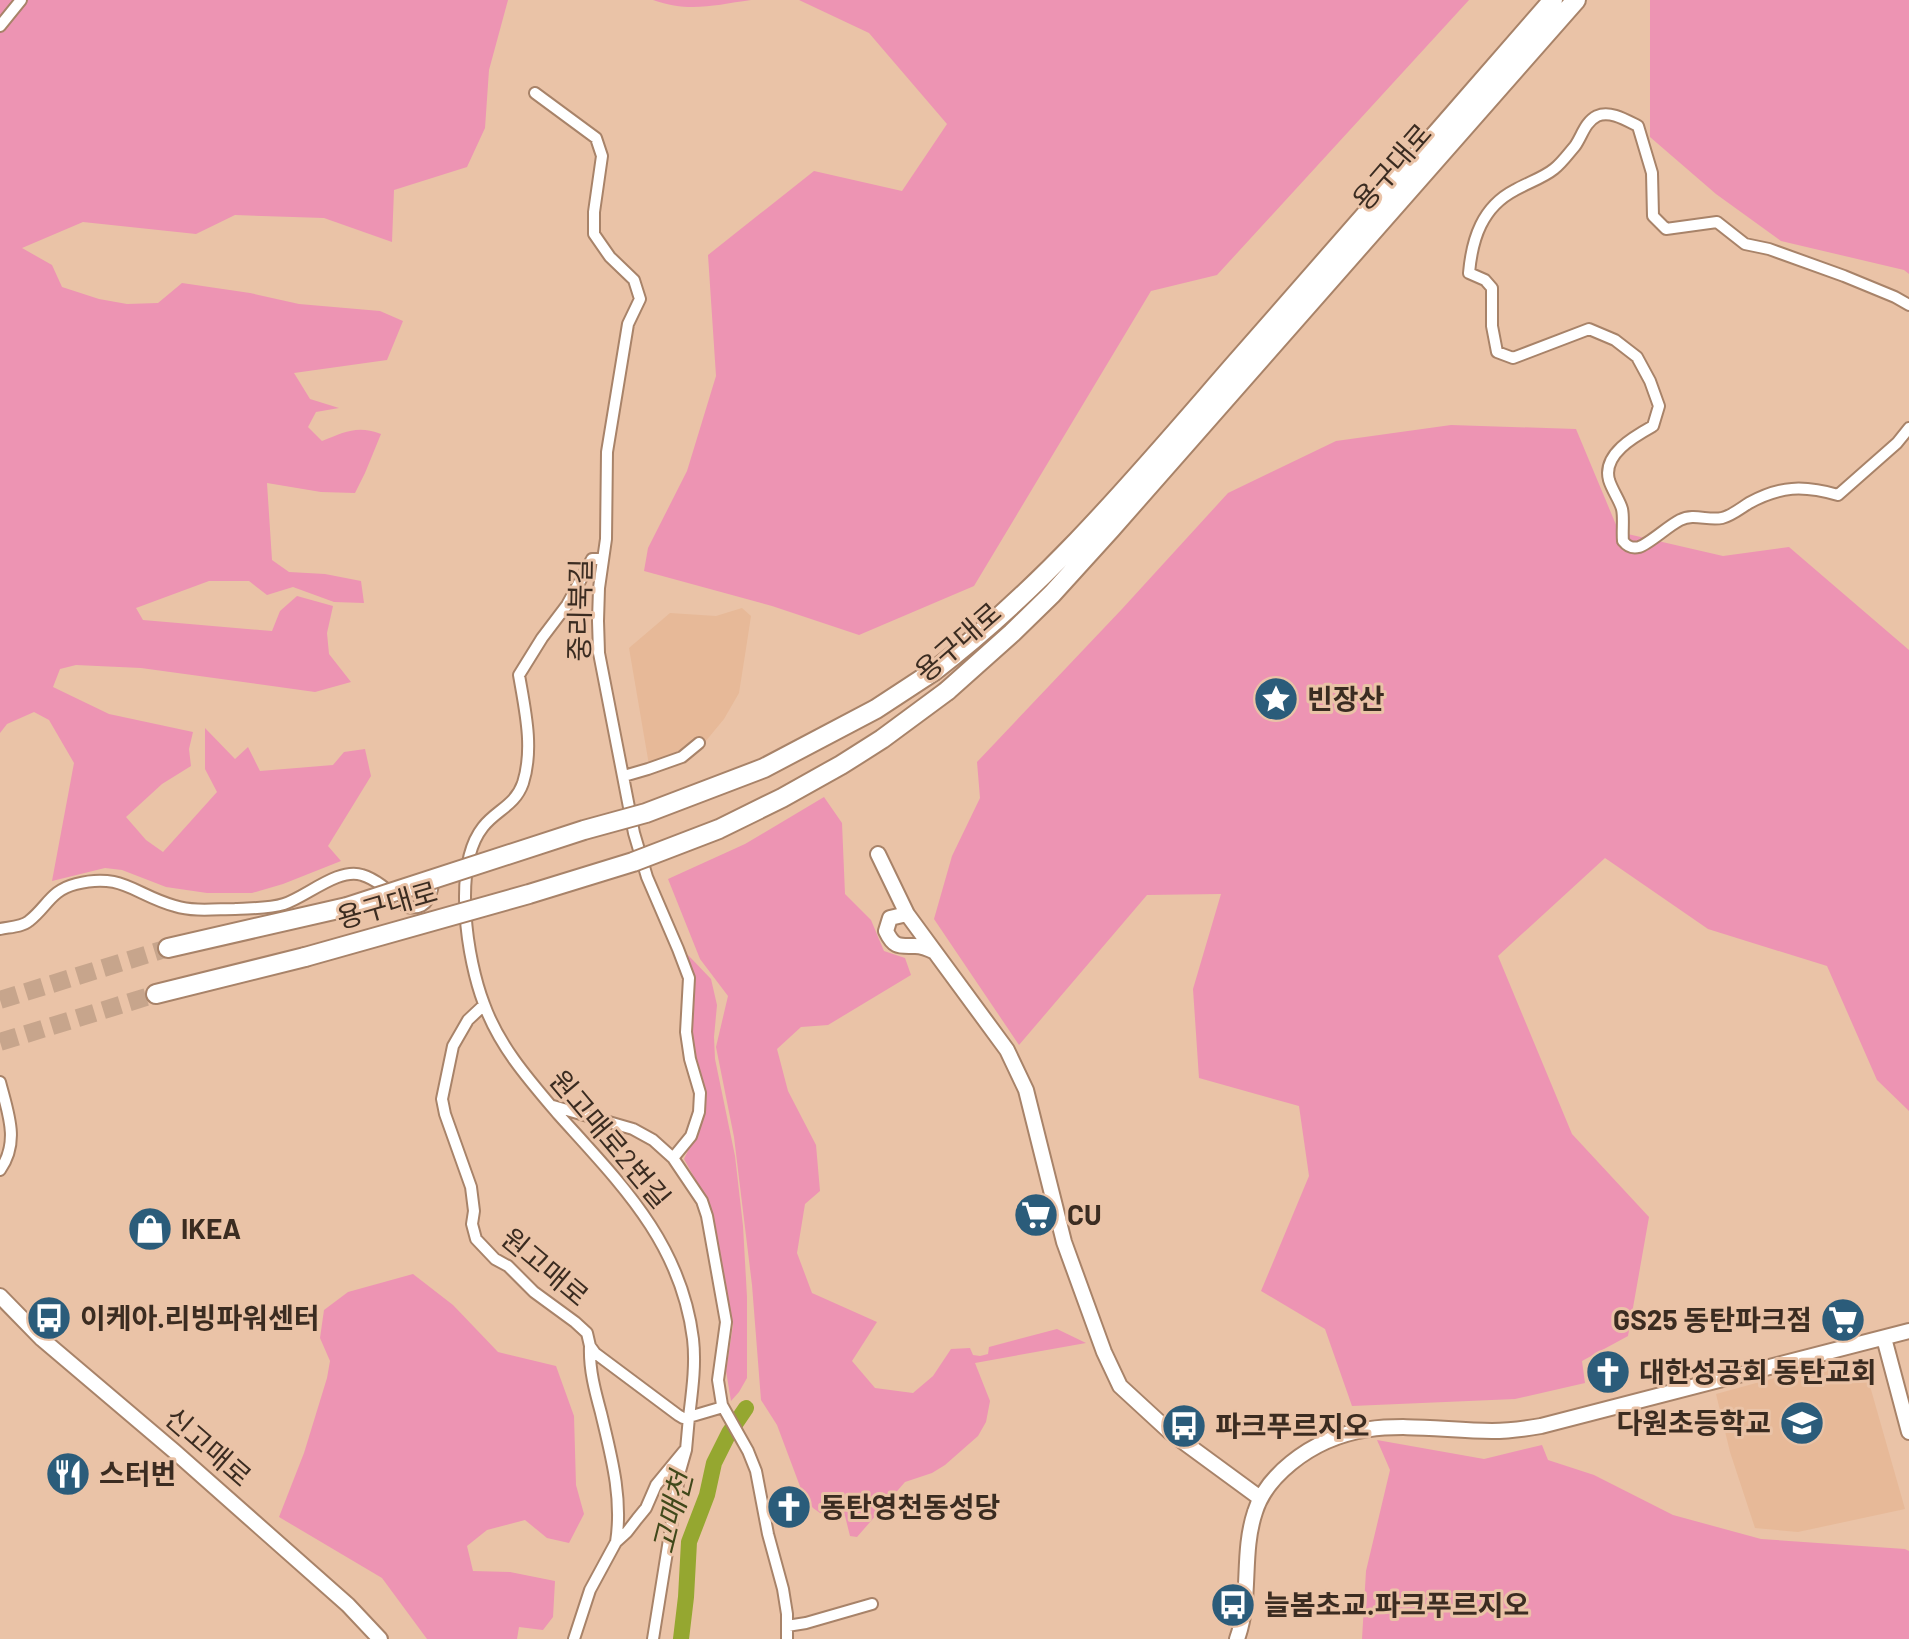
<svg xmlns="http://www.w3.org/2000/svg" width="1909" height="1639" viewBox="0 0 1909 1639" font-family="Barlow,'Noto Sans KR',sans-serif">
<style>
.built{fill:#e7b998}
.green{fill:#ed94b3}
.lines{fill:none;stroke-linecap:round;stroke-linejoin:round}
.river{stroke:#95a730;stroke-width:16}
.highway-tunnel{stroke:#c7a58c;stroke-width:18;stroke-dasharray:18 9;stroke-linecap:butt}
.street-casing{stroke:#a88369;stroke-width:14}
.secondary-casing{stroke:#a88369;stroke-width:18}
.highway-casing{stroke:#a88369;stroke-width:22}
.street{stroke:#fff;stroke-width:10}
.secondary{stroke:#fff;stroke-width:14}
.highway{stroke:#fff;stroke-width:18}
.highway-bridge-casing{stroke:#a88369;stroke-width:22;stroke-linecap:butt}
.highway-bridge{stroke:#fff;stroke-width:18}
.labels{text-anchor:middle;stroke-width:6;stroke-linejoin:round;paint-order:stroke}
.street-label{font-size:28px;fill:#3b2c21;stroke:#eac3a7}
.poi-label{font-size:28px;font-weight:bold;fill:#3b2c21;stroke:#eac3a7;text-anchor:start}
.water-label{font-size:30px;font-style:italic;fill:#40481a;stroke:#eac3a7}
</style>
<rect width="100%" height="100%" fill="#eac3a7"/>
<path class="built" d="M742,608L751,616L745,655L739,693L724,719L691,759L649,765L629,648L670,613L716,616Z
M1847,1358L1864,1365L1905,1509L1798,1532L1755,1528L1730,1452L1716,1394Z"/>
<path class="green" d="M0,0H508L489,70L485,128L467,167L394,190L392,242L324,218L235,215L196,234L83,222L22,248L52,265L62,287L99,299L127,304L158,303L182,283L250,293L299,304L380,311L403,321L387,360L294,373L310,399L339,408L316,412L308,427L322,441C345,432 357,425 381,434L365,473L355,493L321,492L267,483L272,560L289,572L325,574L361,581L364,603L334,602L293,587L267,595L249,581H209L136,608L143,620L272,631L280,611L297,596L333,606L327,633L329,654L351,682L315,692L141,668L76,665L60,669L53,687L109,714L193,732L189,749L191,766L162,784L126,817L146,840L163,852L217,792L205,769V728L235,759L248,747L260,771L333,765L344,752L365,749L371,776L328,846L341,861L283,884L252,893H207L166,887L122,870L105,868L52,881L74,763L49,720L34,712L7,724L0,733Z
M653,0H751C714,5 690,13 653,0Z
M799,0H1469L1217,275L1151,291L974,586L859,635L772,606L644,571L648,548L687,471L716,376L708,255L814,171L902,191L947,124L869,33Z
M1650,0H1909V274L1904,270L1781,241L1716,194L1650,137Z
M1451,425L1576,429L1619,532L1723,556L1789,547L1909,650V1111L1877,1080L1827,966L1708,929L1605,858L1498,956L1572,1134L1649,1217L1628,1336L1582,1361L1585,1383L1515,1399L1352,1406L1325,1329L1261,1291L1309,1176L1299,1106L1199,1078L1193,989L1221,894L1147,895L1019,1045L934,919L952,856L980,798L977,762L1122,609L1228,493L1336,441Z
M824,797L842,823L845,894L871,920L884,951L905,958L911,975L828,1025L801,1027L777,1049L788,1091L816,1145L820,1191L805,1204L797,1253L812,1293L877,1322L852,1361L875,1388L913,1393L933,1376L951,1349L970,1348L973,1355L980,1356L988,1354L989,1347L1057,1329L1086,1343L975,1363L990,1401L986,1422L978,1436L945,1465L932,1473L905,1482L857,1537L850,1536L845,1516H833L820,1513L813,1508L804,1497L777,1425L761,1400L752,1285L734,1137L716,1047L728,996L700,959L668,879L745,844Z
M688,955L711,979L717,1005L714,1037L715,1059L735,1156L743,1226L747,1297V1378L739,1392L731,1401L726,1371L733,1325L715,1227L706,1199L684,1159L692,1142L701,1087L692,1041V996Z
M413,1274L453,1305L498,1352L556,1366L574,1416L576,1485L584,1514L569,1543L547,1538L525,1520L487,1530L467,1546L473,1571L510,1572L555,1581L553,1617L543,1630L519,1627L517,1639H427L382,1578L279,1517L304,1453L327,1378L330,1361L320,1338L324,1310L348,1292Z
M1377,1440L1484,1459L1542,1445L1548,1460L1594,1475L1673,1515L1761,1539L1905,1549L1909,1551V1639H1362L1366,1571L1390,1470Z"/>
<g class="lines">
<path class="river" d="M681,1639L686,1597L689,1542L707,1495L714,1463L729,1433L746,1408"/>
<path class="highway-tunnel" d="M0,1000L168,948
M0,1042L156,994"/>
<g class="street-casing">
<path id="street" d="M0,26L21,0
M535,93L596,138L602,156L594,212V234L610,257L634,280L640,299L628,324L607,452L606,539L599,588L598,621L599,653L634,833L647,877L678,949L689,978L686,1032L690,1059L700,1093L699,1112L691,1136L673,1158
M1909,305L1895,297L1844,276L1769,249L1745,244L1717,222L1666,229L1653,216L1652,173L1638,126C1626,120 1610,110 1597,116C1585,122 1582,136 1575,146C1569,153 1561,164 1554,169C1543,178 1527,183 1515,190C1482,207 1472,239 1469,273L1485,280L1492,288V326L1497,352L1513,358L1589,329L1615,340L1637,357L1650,381L1659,406L1653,426C1635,436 1602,454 1609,480C1612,490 1620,501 1622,509C1624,517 1622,532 1623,541C1627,546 1631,549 1639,547C1649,544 1668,526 1680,520C1694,513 1708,521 1722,518C1731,516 1741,508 1749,503C1780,486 1803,485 1838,495L1897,443L1909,428
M603,559H592L567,605L542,638L519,675C525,710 534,748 523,783C515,806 496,810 483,827C452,866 467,960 484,1004C499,1046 529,1080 558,1114C620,1183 681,1242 693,1339C696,1365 692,1392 689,1417L723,1407
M624,776L648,769L682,757L699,743
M0,929C9,927 22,927 29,921C47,907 51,890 76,884C122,872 135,895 175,906C194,912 216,909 235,909C251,908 268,909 284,904C306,897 339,867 362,875C379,880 394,896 407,907C429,911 433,892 434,875
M484,1005L468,1020L453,1046L442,1099L445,1114L471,1187L474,1211L472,1224L476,1239L495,1259L508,1266L534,1292L575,1322L587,1333L590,1346L595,1353L678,1415L683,1418L689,1417L686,1450L680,1471L653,1639
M0,1082C8,1113 20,1142 0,1170
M553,1106L633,1129L653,1140L673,1158L702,1201L707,1216L726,1322L718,1380L722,1405L748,1451L756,1471L768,1534L783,1589L787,1614V1639
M590,1346C589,1369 595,1391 601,1413C611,1455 623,1498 616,1542
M787,1626L806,1623L872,1604
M574,1639L590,1590L616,1542L627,1532L637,1519L646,1508L656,1485L684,1451"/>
</g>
<g class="secondary-casing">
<path id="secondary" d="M878,854L907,914L1007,1050L1026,1090L1064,1242L1104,1352L1120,1386L1170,1432L1260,1498
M907,914L890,918L886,931C894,948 899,946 915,946C922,946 929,949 935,952
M0,1296L42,1339L174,1451L348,1605L380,1639
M1884,1338L1909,1432
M1237,1639C1252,1598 1241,1554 1255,1512C1261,1492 1275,1476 1291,1463C1354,1412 1418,1430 1492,1431C1508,1431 1524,1429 1541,1426L1909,1331"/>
</g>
<g class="highway-casing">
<path id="highway" d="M934,671C1049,583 1140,473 1234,365C1341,243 1447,122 1553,0
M947,691L1012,633L1052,594L1111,529L1576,0
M168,948L347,907
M156,994L305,957"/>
</g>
<use href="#street" class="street"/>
<use href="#secondary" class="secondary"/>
<use href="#highway" class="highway"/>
<g class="highway-bridge-casing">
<path id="highway-bridge" d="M347,907L584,830L646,813L764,768L876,709L934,671
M305,957L529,894L633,862L719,829L782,798L841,765L882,739L947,691"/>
</g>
<use href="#highway-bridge" class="highway-bridge"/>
</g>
<defs>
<g id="sight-disc" transform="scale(2.3)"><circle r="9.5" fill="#2b5c7a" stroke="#eac3a7"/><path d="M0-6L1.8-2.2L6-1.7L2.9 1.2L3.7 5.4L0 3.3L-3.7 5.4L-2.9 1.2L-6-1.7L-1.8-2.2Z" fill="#fff"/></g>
<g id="supermarket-disc" transform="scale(2.3)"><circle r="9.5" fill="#2b5c7a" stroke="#eac3a7"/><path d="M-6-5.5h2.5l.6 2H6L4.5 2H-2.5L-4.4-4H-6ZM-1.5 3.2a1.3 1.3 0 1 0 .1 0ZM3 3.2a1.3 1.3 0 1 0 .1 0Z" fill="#fff"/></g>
<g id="shop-disc" transform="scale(2.3)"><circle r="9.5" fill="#2b5c7a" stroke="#eac3a7"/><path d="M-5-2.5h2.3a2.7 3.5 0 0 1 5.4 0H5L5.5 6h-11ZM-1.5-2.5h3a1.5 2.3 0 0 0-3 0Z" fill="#fff"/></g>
<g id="bus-disc" transform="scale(2.3)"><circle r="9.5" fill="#2b5c7a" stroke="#eac3a7"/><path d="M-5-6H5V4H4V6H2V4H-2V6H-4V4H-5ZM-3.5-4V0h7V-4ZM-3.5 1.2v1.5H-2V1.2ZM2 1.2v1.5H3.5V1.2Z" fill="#fff"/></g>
<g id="church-disc" transform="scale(2.3)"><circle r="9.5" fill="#2b5c7a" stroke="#eac3a7"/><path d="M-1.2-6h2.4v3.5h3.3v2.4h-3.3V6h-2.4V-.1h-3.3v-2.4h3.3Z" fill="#fff"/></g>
<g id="school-disc" transform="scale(2.3)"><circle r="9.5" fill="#2b5c7a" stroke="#eac3a7"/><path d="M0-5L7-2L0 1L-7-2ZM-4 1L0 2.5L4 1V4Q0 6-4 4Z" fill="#fff"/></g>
<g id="restaurant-disc" transform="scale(2.3)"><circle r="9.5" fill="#2b5c7a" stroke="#eac3a7"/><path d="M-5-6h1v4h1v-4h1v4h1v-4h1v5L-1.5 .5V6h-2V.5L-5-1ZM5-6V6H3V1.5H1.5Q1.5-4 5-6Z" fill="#fff"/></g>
</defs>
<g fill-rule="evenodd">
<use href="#sight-disc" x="1276" y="699"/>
<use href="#supermarket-disc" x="1036" y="1215"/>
<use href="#shop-disc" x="150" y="1229"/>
<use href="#bus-disc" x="49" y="1318"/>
<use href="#supermarket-disc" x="1843" y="1320"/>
<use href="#church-disc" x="1608" y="1372"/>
<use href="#school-disc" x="1802" y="1423"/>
<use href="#bus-disc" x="1184" y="1426"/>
<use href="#restaurant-disc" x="68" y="1474"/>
<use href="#church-disc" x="789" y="1507"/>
<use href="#bus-disc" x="1233" y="1605"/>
</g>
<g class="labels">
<g class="street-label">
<text transform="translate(1392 167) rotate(-49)" y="10">용구대로</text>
<text transform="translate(580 610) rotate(-89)" y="10">중리북길</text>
<text transform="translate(958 642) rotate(-41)" y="10">용구대로</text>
<text transform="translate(387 905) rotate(-16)" y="10">용구대로</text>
<text transform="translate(610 1139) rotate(50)" y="10">원고매로2번길</text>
<text transform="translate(545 1267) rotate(40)" y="10">원고매로</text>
<text transform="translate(208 1447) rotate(41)" y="10">신고매로</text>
</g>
<g class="poi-label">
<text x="1307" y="709">빈장산</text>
<text x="1067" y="1225">CU</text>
<text x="181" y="1239">IKEA</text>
<text x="80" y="1328">이케아.리빙파워센터</text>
<text x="1812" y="1330" text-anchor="end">GS25 동탄파크점</text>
<text x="1639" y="1382">대한성공회 동탄교회</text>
<text x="1771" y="1433" text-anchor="end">다원초등학교</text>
<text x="1215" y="1436">파크푸르지오</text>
<text x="99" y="1484">스터번</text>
<text x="820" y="1517">동탄영천동성당</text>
<text x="1264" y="1615">늘봄초교.파크푸르지오</text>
</g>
<g class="water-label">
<text transform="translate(673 1513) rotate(-76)" y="10">고매천</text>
</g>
</g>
</svg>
